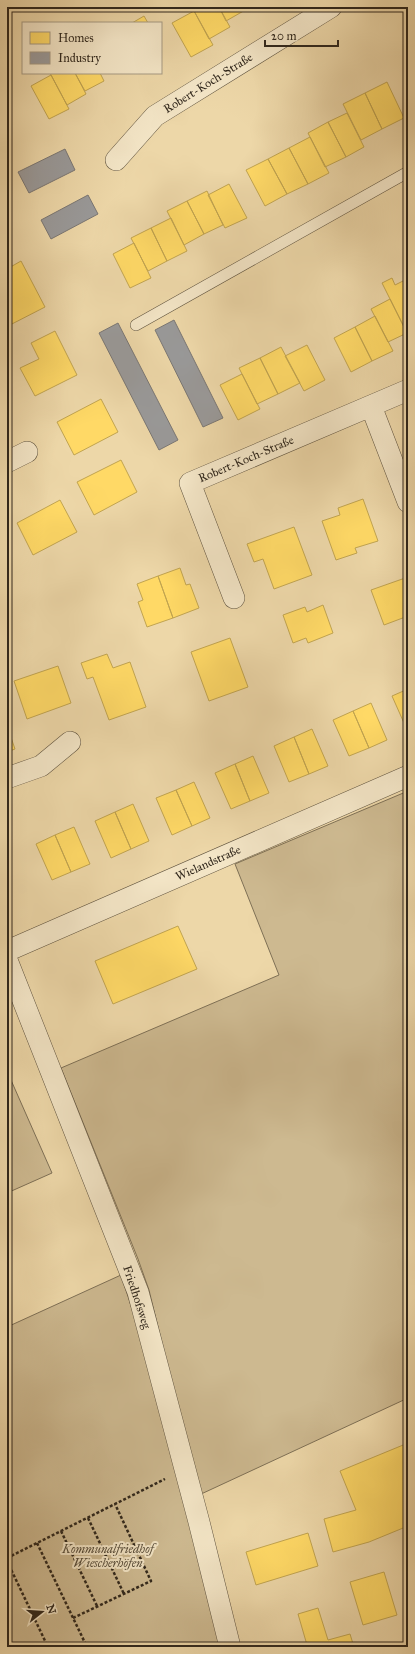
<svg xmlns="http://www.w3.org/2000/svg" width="415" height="1654" viewBox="0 0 415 1654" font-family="'IM FELL Great Primer',serif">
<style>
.green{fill:#cdb990;stroke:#7e7056}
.homes{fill:#ffd966;stroke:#c1a450}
.industry{fill:#999;stroke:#7a7774}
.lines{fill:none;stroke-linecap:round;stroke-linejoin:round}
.lane-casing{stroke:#5f533f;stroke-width:12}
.street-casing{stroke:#5f533f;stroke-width:22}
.path{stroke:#30271c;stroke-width:2.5;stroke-dasharray:3 2;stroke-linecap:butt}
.lane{stroke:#f3e5c6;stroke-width:11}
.street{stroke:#f3e5c6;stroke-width:21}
.labels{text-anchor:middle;stroke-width:4;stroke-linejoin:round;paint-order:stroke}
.street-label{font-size:12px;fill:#30271c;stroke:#f3e5c6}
.park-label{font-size:12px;font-style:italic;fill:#574c39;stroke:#f3e5c6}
</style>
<rect width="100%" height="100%" fill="#edd7a8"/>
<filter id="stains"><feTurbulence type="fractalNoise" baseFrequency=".005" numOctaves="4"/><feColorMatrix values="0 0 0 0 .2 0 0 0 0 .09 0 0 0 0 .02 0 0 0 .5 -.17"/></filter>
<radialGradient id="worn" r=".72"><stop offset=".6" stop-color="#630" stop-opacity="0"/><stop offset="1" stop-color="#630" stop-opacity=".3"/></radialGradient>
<path class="green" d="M408,791V1398L199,1495L149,1290L138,1259L61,1068L279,975L235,864Z
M7,1071L52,1173L7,1193Z
M121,1275L169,1423L220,1647H7V1327Z"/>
<path class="homes" d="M192,7H219L230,27L209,39Z
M219,7H246L247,9L226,21Z
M194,11L213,45L191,57L172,23Z
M144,16L148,23H132Z
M50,73H75L86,94L67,105Z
M75,73H100L104,81L85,91Z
M51,75L69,109L49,119L31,86Z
M387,82L404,118L382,129L365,93Z
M365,93L382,129L361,140L343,104Z
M347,113L364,147L346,157L328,122Z
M328,122L346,157L325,167L308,133Z
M310,137L329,173L308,184L289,148Z
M289,148L308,184L287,194L268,159Z
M268,159L287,194L265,206L246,170Z
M229,184L247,218L225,228L208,195Z
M207,191L223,225L204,234L187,201Z
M187,201L204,234L184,245L167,211Z
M171,218L187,251L167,261L151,228Z
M151,228L167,261L148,271L131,238Z
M134,243L151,278L130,288L113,254Z
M21,261L45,307L8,326L7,269Z
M392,278L395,285L405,280L408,285L407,333L382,283Z
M390,299L407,333L388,342L371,309Z
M375,316L393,351L372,361L355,327Z
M355,327L372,361L351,372L334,338Z
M55,331L77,375L35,396L20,368L39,359L31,343Z
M307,345L325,380L304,391L285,356Z
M281,347L300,383L278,394L260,358Z
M260,358L278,394L257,404L239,368Z
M242,374L260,409L238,420L220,385Z
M101,399L118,432L74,455L57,422Z
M121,460L137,492L94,515L77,482Z
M363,499L378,541L355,548L357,553L336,560L322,521L340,515L338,508Z
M60,500L77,532L33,555L17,523Z
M294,527L312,575L274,589L263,559L254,562L247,544Z
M180,568L186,585L190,584L199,608L173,618L158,576Z
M158,576L173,618L147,627L138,602L143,600L137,584Z
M408,577V616L384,625L371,590Z
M323,605L333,633L308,643L306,638L293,643L283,615L305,607L307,612Z
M230,638L248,687L209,701L191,652Z
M107,654L113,668L130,662L146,707L109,720L93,677L87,679L81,663Z
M58,666L71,703L27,719L14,681Z
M408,689V732L392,696Z
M371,703L387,740L369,748L353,711Z
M353,711L369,748L349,756L333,720Z
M7,726L15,749L7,752Z
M312,729L328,766L309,774L294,737Z
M294,737L309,774L289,782L274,746Z
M253,756L269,793L250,801L235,764Z
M235,764L250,801L231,809L215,773Z
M194,782L210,818L192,826L176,790Z
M176,790L192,826L172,835L156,798Z
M133,804L149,841L131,849L115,812Z
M115,812L131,849L111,858L95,821Z
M74,827L90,864L71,872L55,835Z
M55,835L71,872L52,880L36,844Z
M178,926L197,969L113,1004L95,961Z
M408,1443V1526L369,1542L333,1552L324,1519L356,1510L340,1471Z
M308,1533L318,1566L256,1585L246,1552Z
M384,1572L397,1615L363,1625L350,1582Z
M318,1608L328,1640L350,1634L354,1647H301L307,1645L298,1614Z"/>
<path class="industry" d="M65,149L75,170L29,193L18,172Z
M88,195L98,214L51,239L41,220Z
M174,320L223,418L203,427L155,330Z
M118,323L178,440L159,450L99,333Z"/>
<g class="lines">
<g class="lane-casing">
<path id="lane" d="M136,325L408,172"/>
</g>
<g class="street-casing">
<path id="street" d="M116,160L155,116L331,7
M371,406L408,502
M7,462L27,452
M234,598L190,483L408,390
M7,778L41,766L70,742
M7,951L408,776
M7,960L138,1292L199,1522L230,1647"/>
</g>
<path class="path" d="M88,1518L124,1594
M61,1531L97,1606
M37,1543L87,1647
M7,1558L165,1479
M7,1561L48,1647
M73,1618L151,1581L115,1504
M7,1640L10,1647"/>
<use href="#lane" class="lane"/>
<use href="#street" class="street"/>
</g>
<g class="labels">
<g class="street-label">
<text transform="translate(208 83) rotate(-32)" y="4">Robert-Koch-Straße</text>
<text transform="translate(246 459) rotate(-23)" y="4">Robert-Koch-Straße</text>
<text transform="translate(208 863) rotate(-24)" y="4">Wielandstraße</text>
<text transform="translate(137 1297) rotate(72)" y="4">Friedhofsweg</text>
</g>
<g class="park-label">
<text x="108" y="1553">Kommunalfriedhof<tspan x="108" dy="14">Wiescherhöfen</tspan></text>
</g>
</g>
<rect width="415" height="1654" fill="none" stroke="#edd7a8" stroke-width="24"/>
<rect x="8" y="8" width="399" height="1638" fill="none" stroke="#30271c" stroke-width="2"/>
<rect x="12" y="12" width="391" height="1630" fill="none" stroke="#30271c"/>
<rect x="22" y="22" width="140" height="52" fill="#f3e5c6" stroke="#a59982"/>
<rect x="30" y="32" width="20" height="12" fill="#ffd966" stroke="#a59982"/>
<text x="58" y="42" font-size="12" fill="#30271c">Homes</text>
<rect x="30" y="52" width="20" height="12" fill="#999999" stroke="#a59982"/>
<text x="58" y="62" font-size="12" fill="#30271c">Industry</text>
<g transform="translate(42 1612) rotate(73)" stroke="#f3e5c6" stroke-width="3" paint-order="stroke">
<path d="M0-3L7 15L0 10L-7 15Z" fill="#30271c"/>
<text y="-6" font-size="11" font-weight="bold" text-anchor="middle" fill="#30271c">N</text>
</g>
<path d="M265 40v6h73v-6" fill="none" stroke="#30271c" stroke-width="2"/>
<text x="271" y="40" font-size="12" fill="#30271c" stroke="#f3e5c6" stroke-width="3" paint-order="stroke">20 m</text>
<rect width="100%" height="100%" filter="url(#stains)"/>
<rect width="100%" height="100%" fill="url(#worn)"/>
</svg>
